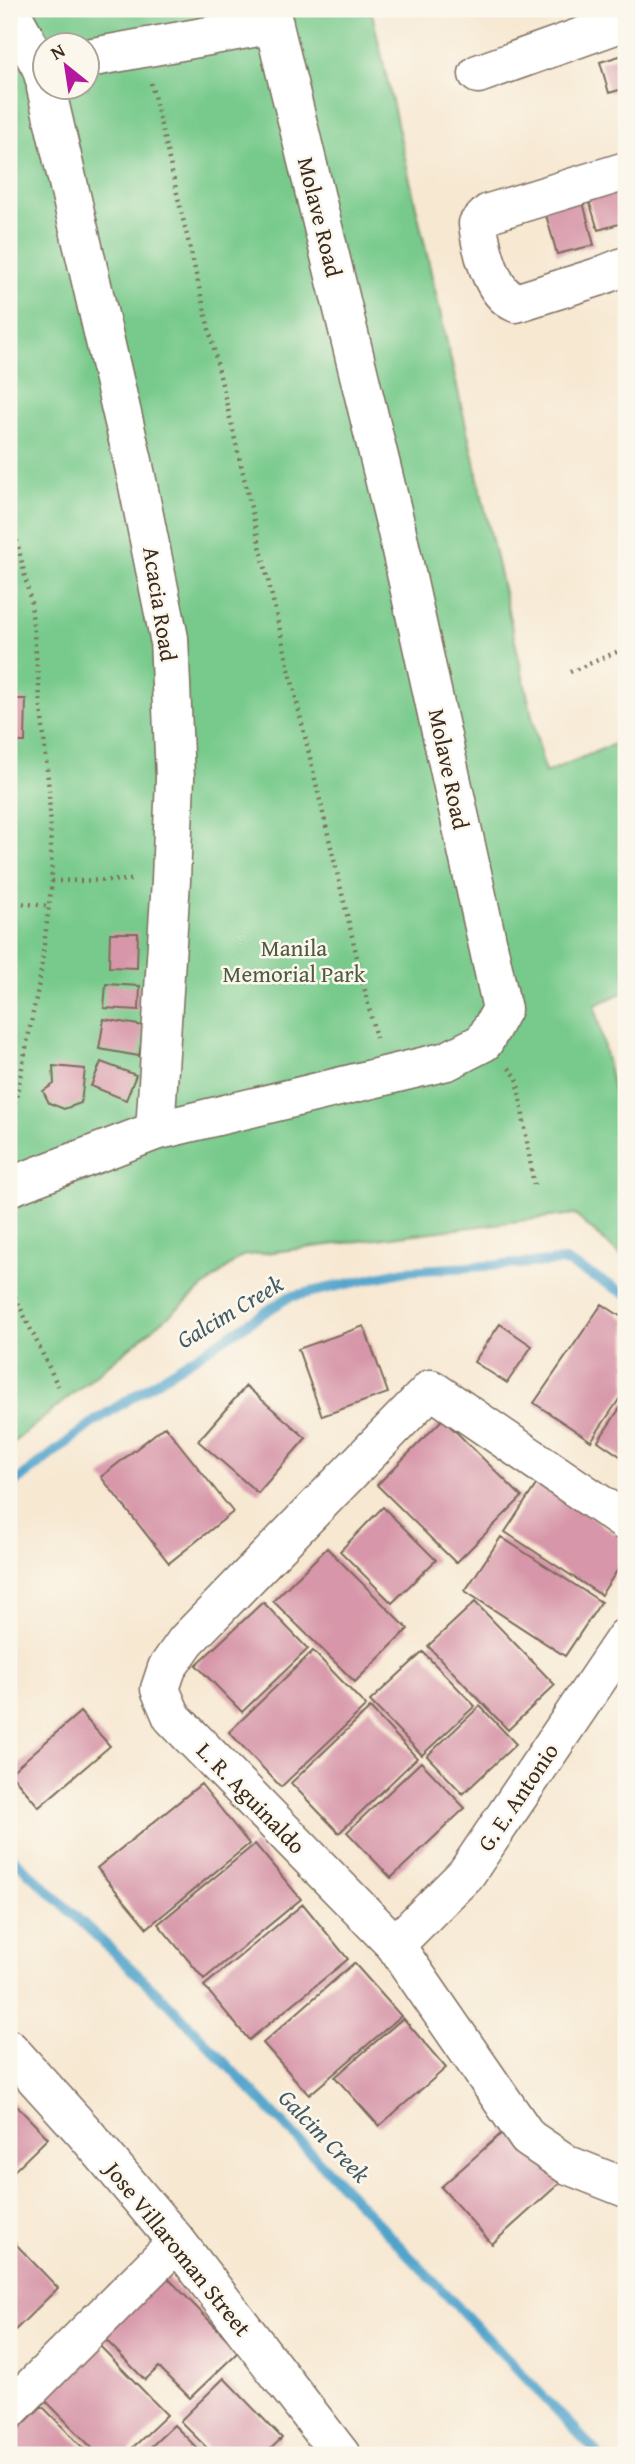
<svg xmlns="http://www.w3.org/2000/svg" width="635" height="2464" viewBox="0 0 635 2464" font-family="'Gentium Book Plus',serif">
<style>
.green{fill:#78ca8c;stroke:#5a7a55;stroke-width:2;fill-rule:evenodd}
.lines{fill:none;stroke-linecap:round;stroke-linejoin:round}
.stream{stroke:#50a3cb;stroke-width:10}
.building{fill:#d796a9}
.minor-casing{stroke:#7d6c5d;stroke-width:41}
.path{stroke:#7d6c5d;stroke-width:4.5;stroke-dasharray:2 5;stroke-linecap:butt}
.minor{stroke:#fff;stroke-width:38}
.labels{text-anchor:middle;stroke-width:5;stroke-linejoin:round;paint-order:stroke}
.street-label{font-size:23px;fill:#3b2a1e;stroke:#fbf7ec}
.park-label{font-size:23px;fill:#4d5a3f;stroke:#fbf7ec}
.water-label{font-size:24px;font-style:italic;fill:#435a63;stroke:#fbf7ec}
</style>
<rect width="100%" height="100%" fill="#fbf7ec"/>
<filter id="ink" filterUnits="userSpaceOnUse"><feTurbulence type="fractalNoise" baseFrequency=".0143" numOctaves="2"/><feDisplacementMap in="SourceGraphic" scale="14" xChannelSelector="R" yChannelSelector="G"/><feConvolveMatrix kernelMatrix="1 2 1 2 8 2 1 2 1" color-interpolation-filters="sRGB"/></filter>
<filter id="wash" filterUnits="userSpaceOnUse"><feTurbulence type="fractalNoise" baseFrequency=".00686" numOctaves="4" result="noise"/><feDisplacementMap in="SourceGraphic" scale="28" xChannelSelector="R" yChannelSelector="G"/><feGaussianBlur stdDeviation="1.57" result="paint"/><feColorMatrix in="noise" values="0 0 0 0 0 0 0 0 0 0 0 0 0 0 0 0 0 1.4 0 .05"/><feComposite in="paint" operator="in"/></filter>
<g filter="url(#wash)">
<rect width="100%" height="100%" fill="#f7e8d2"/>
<path class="green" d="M9,9H371L545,773L626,739V991L595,1005L626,1149V1260L574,1214L242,1256L9,1446ZM46,46H88V88H46Z"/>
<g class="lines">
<path class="stream" d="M9,1487L95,1421L289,1297L405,1271L565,1261L626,1294
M9,1854L169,2004L599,2455"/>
</g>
<g id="blocks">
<path class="building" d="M626,54V88L609,93L600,62Z
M626,186V222L598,230L587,194Z
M582,198L594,245L557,254L544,208Z
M9,699H26L25,742H9Z
M110,933H138L137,968L109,967Z
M106,984L140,986L139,1010L104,1008Z
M104,1019L144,1026L139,1056L99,1049Z
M101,1062L136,1075L126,1100L91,1086Z
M53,1066L85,1069L81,1103L64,1109L49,1103L43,1091L54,1084Z
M602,1304L626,1320V1389L591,1441L534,1403Z
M500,1324L532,1346L507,1383L474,1362Z
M364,1326L388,1393L322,1416L298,1349Z
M246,1386L306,1438L258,1493L198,1441Z
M626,1399V1460L598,1441Z
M443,1419L522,1497L456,1563L377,1485Z
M165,1426L233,1512L169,1563L101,1477Z
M538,1482L626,1541V1557L601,1595L505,1532Z
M383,1507L436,1560L392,1603L340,1551Z
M501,1537L601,1602L565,1656L465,1591Z
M327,1548L408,1629L355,1682L273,1601Z
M263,1602L308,1649L242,1712L196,1665Z
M475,1602L555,1685L508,1730L428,1646Z
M313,1651L366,1706L281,1787L229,1732Z
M423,1652L475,1706L422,1755L370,1701Z
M480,1706L516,1744L463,1794L427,1756Z
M370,1708L417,1758L339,1833L291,1783Z
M80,1712L110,1746L39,1807L10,1773Z
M421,1762L465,1808L391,1878L347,1832Z
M201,1784L249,1844L147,1928L97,1868Z
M255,1844L301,1899L204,1979L158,1924Z
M303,1904L348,1959L249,2040L204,1986Z
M354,1963L401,2016L309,2095L263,2043Z
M403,2018L446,2068L379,2126L335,2077Z
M9,2098L48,2138L9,2176Z
M512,2124L562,2181L492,2244L441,2187Z
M9,2237L58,2288L9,2336Z
M166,2276L239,2351L190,2398L159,2367L145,2380L103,2337Z
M96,2342L167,2415L125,2455H99L41,2396Z
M224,2378L282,2438L264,2455H214L180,2421Z
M42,2406L90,2455H9V2438Z
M174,2425L204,2455H142Z"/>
</g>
</g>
<g filter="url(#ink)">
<use href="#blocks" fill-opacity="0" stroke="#7d6c5d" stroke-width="2"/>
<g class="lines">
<g class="minor-casing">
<path id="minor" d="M9,9L41,67L46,84
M88,58L274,24
M478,74L626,21
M46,88L133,461L169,638L175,778L171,880L155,1131
M626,171L489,213L478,224C481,248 491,293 516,303L598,277L626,266
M9,1187L155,1131L447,1061L484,1042L502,1009L395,523L270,9
M626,1522L431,1389L186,1641L167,1668L160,1689L172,1717L395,1945L528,2138L568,2165L626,2188
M395,1945L466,1874L626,1637
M9,2049L85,2133L177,2242L341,2455
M9,2410L177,2242"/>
</g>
<path class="path" d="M151,83L376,1038
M9,506L31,603L49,790L52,881L40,978L9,1133
M570,672L626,648
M52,881L135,880
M9,902L48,906
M509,1068L517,1078L534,1186
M9,1284L58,1386"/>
<use href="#minor" class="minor"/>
</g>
</g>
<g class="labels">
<g class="street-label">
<text transform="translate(320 217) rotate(76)" y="8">Molave Road</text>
<text transform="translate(160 604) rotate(81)" y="8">Acacia Road</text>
<text transform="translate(449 769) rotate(78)" y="8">Molave Road</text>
<text transform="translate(518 1797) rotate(-56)" y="8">G. E. Antonio</text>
<text transform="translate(251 1798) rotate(46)" y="8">L. R. Aguinaldo</text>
<text transform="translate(178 2249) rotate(51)" y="8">Jose Villaroman Street</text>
</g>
<g class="park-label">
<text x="294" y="956">Manila<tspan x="294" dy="26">Memorial Park</tspan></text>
</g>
<g class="water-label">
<text transform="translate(230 1312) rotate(-31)" y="8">Galcim Creek</text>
<text transform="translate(324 2136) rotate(46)" y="8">Galcim Creek</text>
</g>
</g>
<rect width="635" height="2464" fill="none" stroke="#fbf7ec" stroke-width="35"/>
<g transform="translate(66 66) rotate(330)"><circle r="33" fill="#fbf7ec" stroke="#aea59a" stroke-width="2"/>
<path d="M0-5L12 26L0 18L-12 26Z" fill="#b5179e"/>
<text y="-10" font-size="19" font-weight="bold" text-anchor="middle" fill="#3b2a1e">N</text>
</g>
</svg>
